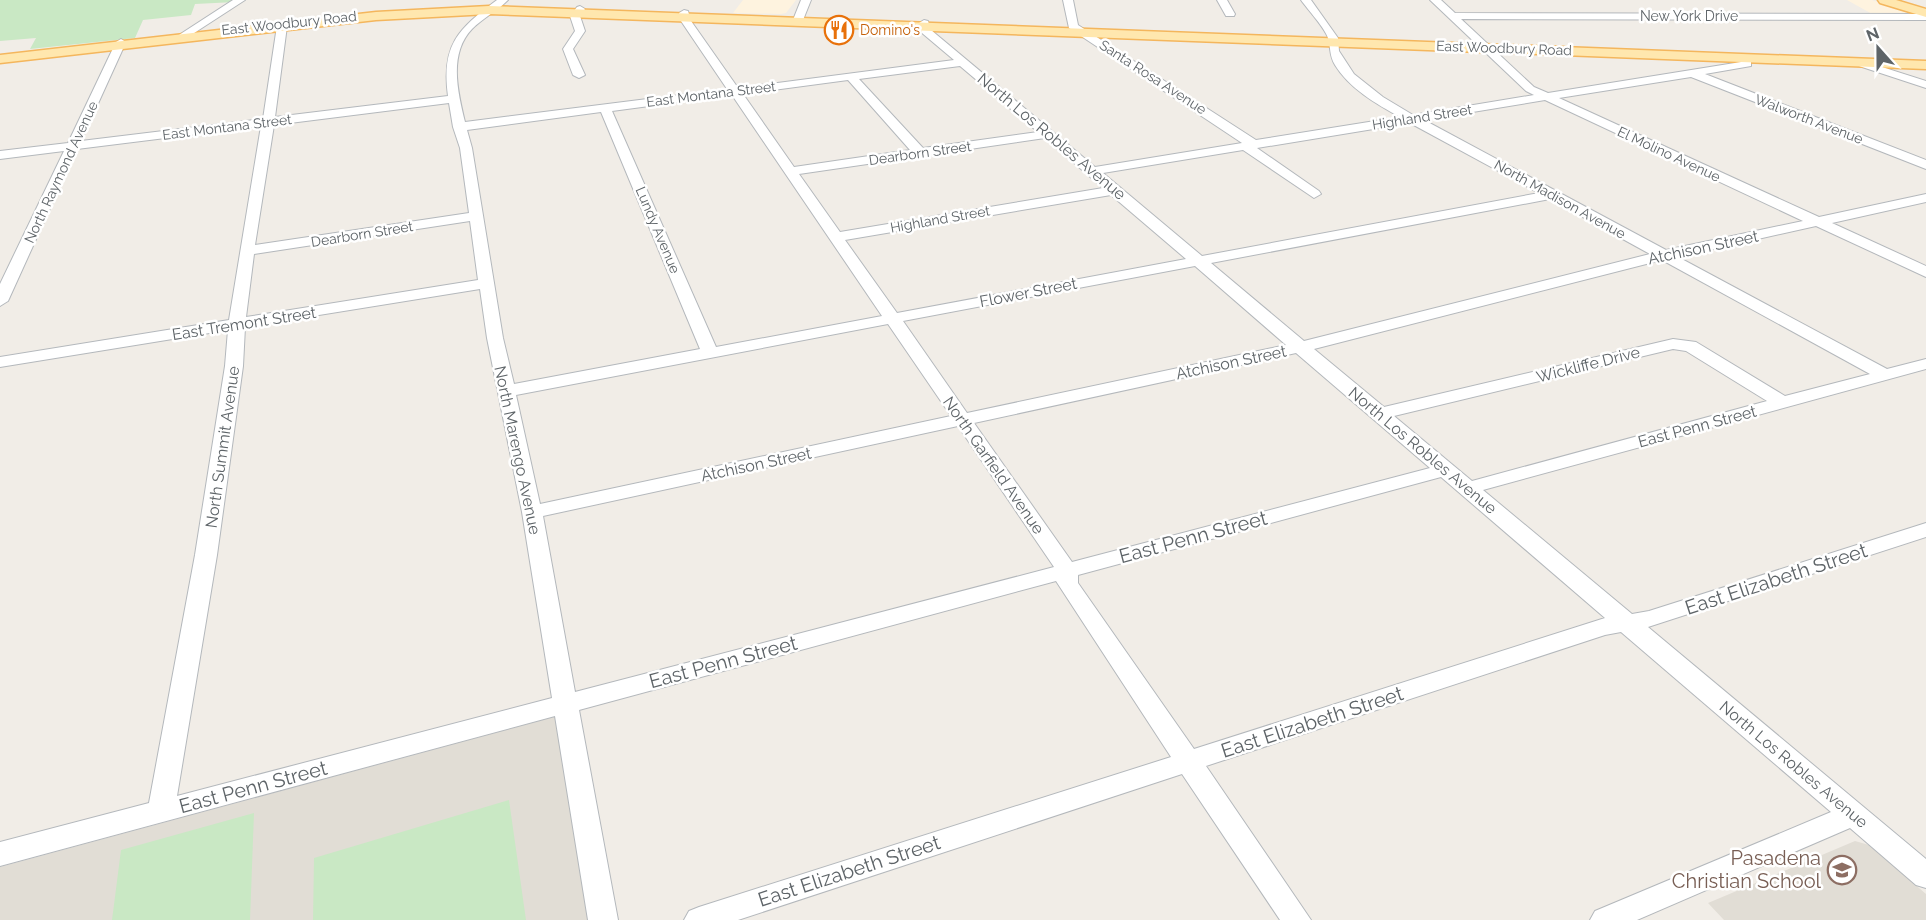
<svg xmlns="http://www.w3.org/2000/svg" width="1926" height="920" viewBox="0 0 1926 920" font-family="Raleway,sans-serif">
<style>
.commercial{fill:#fef3df}
.education{fill:#e1ddd5}
.green{fill:#c9e8c4}
.lines{fill:none;stroke-linecap:round;stroke-linejoin:round}
.minor-casing{stroke:#b4b8bc;stroke-width:2}
.major-casing{stroke:#f4b65d;stroke-width:3}
.minor{fill:#fff;fill-rule:evenodd}
.major{fill:#ffe7ae;fill-rule:evenodd}
.labels{text-anchor:middle;stroke-width:5;stroke-linejoin:round;paint-order:stroke}
.far-street-label{font-size:14px;fill:#5e6468;stroke:#fff}
.far-food-label{font-size:14px;fill:#c56008;stroke:#fff;text-anchor:start}
.street-label{font-size:16px;fill:#5e6468;stroke:#fff}
.near-street-label{font-size:20px;fill:#5e6468;stroke:#fff}
.near-education-label{font-size:20px;fill:#785e54;stroke:#fff;text-anchor:end}
</style>
<rect width="100%" height="100%" fill="#f1ede7"/>
<path class="commercial" d="M743,0H796L786,13L781,14L733,13Z
M1816,0H1872L1913,14L1874,15L1847,0Z"/>
<path class="education" d="M557,716L589,920H0V867Z
M1855,841L1869,845L1926,894V920H1724L1708,903Z"/>
<path class="green" d="M0,0H238L235,2L195,4L191,15L143,20L135,38L30,49L36,38L0,41Z
M509,800L526,920H313L314,858Z
M254,813L250,920H112L121,850Z"/>
<g class="lines">
<g class="minor-casing">
<path id="minor" d="M233,0H245L188,37L179,35Z
M497,0H508C497,11 483,18 472,29C448,54 458,93 465,122L727,89L681,21L679,13L684,10L688,11L691,21L738,88L954,60L922,33L919,23L924,20L928,21L931,30L1095,167L1242,143L1069,28L1063,0H1073L1078,25L1256,140L1400,117C1376,104 1349,88 1335,65C1329,55 1331,48 1328,38C1325,28 1308,10 1301,0H1311L1338,38L1339,51L1354,74L1383,97L1413,115L1534,95L1526,91L1430,0H1441L1455,13L1926,14V20L1461,19L1534,87L1548,93L1741,62L1743,57H1751V66L1705,74L1926,160V169L1691,77L1559,98L1819,217L1926,194V202L1832,223L1926,266V277L1816,226L1678,257L1887,369L1926,359V369L1483,490L1632,614L1649,611L1926,523V537L1648,627L1926,859V888L1916,885L1850,828L1637,920H1590L1595,911L1831,812L1621,632L1605,635L1206,766L1311,920H1280L1182,774L738,920H684L689,911L699,907L1171,757L1056,581L579,710L618,920H588L555,716L0,866V842L149,803L195,555L225,366L228,330L0,367V357L229,320L261,126L77,149L8,301L0,306V284L64,151L0,159V151L68,143L116,42L121,39L126,42L81,141L263,119L277,26L282,23L287,26L275,117L448,96C441,45 458,29 497,0ZM960,66L1038,132L923,148L859,79ZM848,80L910,150L794,167L743,94ZM732,95L882,316L716,347L612,111ZM1545,100L1803,221L1666,250L1424,120ZM449,103L453,127L460,148L469,213L255,245L274,125ZM601,112L700,349L514,384L503,338L472,148L467,130ZM1410,123L1539,193L1202,256L1103,173L1243,150L1314,198L1321,194L1319,191L1257,148ZM1045,138L1103,188L840,232L799,174ZM1111,195L1186,259L897,313L845,240ZM1550,199L1650,254L1304,341L1211,263ZM470,221L478,280L246,317L254,254ZM1662,260L1870,374L1785,396L1696,342L1673,339L1384,407L1314,349ZM1195,266L1286,345L967,413L903,321ZM480,289L487,338L522,512L552,698L177,796L217,555L243,366L245,327ZM888,324L951,416L540,504L516,395ZM1673,349L1686,351L1767,401L1472,481L1394,416ZM1296,353L1430,468L1072,562L974,423ZM958,426L1054,567L575,692L543,516ZM1441,477L1605,618L1194,749L1078,583V575Z
M801,0H811L803,20L798,23L793,20Z
M1217,0H1227L1235,14L1234,16H1226Z
M580,6L585,9L580,16L585,31L573,49L585,75L579,78L573,75L563,49L575,31L570,16L577,7Z
M1860,60L1926,81V88L1856,65V61Z"/>
</g>
<g class="major-casing">
<path id="major" d="M1878,0H1896L1926,9V17L1880,3Z
M489,6L1926,61V69L489,14L376,20L0,63V55L376,12Z"/>
</g>
<use href="#minor" class="minor"/>
<use href="#major" class="major"/>
</g>
<defs>
<g id="restaurant-ring" transform="scale(1.5)"><circle r="9.5" fill="#fff" stroke="#e8710a" stroke-width="1.5"/><path d="M-5-6h1v4h1v-4h1v4h1v-4h1v5L-1.5 .5V6h-2V.5L-5-1ZM5-6V6H3V1.5H1.5Q1.5-4 5-6Z" fill="#e8710a"/></g>
<g id="school-ring" transform="scale(1.5)"><circle r="9.5" fill="#fff" stroke="#8d6e63" stroke-width="1.5"/><path d="M0-5L7-2L0 1L-7-2ZM-4 1L0 2.5L4 1V4Q0 6-4 4Z" fill="#8d6e63"/></g>
</defs>
<g fill-rule="evenodd">
<use href="#restaurant-ring" x="839" y="30"/>
<use href="#school-ring" x="1842" y="870"/>
</g>
<g class="labels">
<g class="far-street-label">
<text x="1689" y="21">New York Drive</text>
<text transform="translate(289 23) rotate(-6)" y="5">East Woodbury Road</text>
<text transform="translate(1504 48) rotate(2)" y="5">East Woodbury Road</text>
<text transform="translate(1153 77) rotate(33)" y="5">Santa Rosa Avenue</text>
<text transform="translate(711 94) rotate(-7)" y="5">East Montana Street</text>
<text transform="translate(1422 117) rotate(-9)" y="5">Highland Street</text>
<text transform="translate(1809 119) rotate(21)" y="5">Walworth Avenue</text>
<text transform="translate(227 127) rotate(-7)" y="5">East Montana Street</text>
<text transform="translate(920 153) rotate(-8)" y="5">Dearborn Street</text>
<text transform="translate(1669 154) rotate(25)" y="5">El Molino Avenue</text>
<text transform="translate(61 172) rotate(-65)" y="5">North Raymond Avenue</text>
<text transform="translate(1560 199) rotate(29)" y="5">North Madison Avenue</text>
<text transform="translate(940 219) rotate(-10)" y="5">Highland Street</text>
<text transform="translate(658 230) rotate(67)" y="5">Lundy Avenue</text>
<text transform="translate(362 234) rotate(-9)" y="5">Dearborn Street</text>
</g>
<g class="far-food-label">
<text x="860" y="35">Domino's</text>
</g>
<g class="street-label">
<text transform="translate(1052 136) rotate(40)" y="6">North Los Robles Avenue</text>
<text transform="translate(1703 247) rotate(-12)" y="6">Atchison Street</text>
<text transform="translate(1028 292) rotate(-11)" y="6">Flower Street</text>
<text transform="translate(244 323) rotate(-9)" y="6">East Tremont Street</text>
<text transform="translate(1231 362) rotate(-12)" y="6">Atchison Street</text>
<text transform="translate(1588 364) rotate(-14)" y="6">Wickliffe Drive</text>
<text transform="translate(1697 426) rotate(-15)" y="6">East Penn Street</text>
<text transform="translate(222 447) rotate(-82)" y="6">North Summit Avenue</text>
<text transform="translate(518 450) rotate(78)" y="6">North Marengo Avenue</text>
<text transform="translate(1423 450) rotate(40)" y="6">North Los Robles Avenue</text>
<text transform="translate(756 464) rotate(-12)" y="6">Atchison Street</text>
<text transform="translate(994 465) rotate(55)" y="6">North Garfield Avenue</text>
<text transform="translate(1794 764) rotate(40)" y="6">North Los Robles Avenue</text>
</g>
<g class="near-street-label">
<text transform="translate(1193 537) rotate(-15)" y="7">East Penn Street</text>
<text transform="translate(1776 579) rotate(-18)" y="7">East Elizabeth Street</text>
<text transform="translate(723 662) rotate(-15)" y="7">East Penn Street</text>
<text transform="translate(1312 722) rotate(-18)" y="7">East Elizabeth Street</text>
<text transform="translate(253 787) rotate(-15)" y="7">East Penn Street</text>
<text transform="translate(849 871) rotate(-18)" y="7">East Elizabeth Street</text>
</g>
<g class="near-education-label">
<text x="1821" y="865">Pasadena<tspan x="1821" dy="23">Christian School</tspan></text>
</g>
</g>
<g transform="translate(1878 48) rotate(339)" stroke="#ffffff" stroke-width="4.5" paint-order="stroke">
<path d="M0-4.5L10 22L0 15L-10 22Z" fill="#5e6468"/>
<text y="-9" font-size="16" font-weight="bold" text-anchor="middle" fill="#5e6468">N</text>
</g>
</svg>
